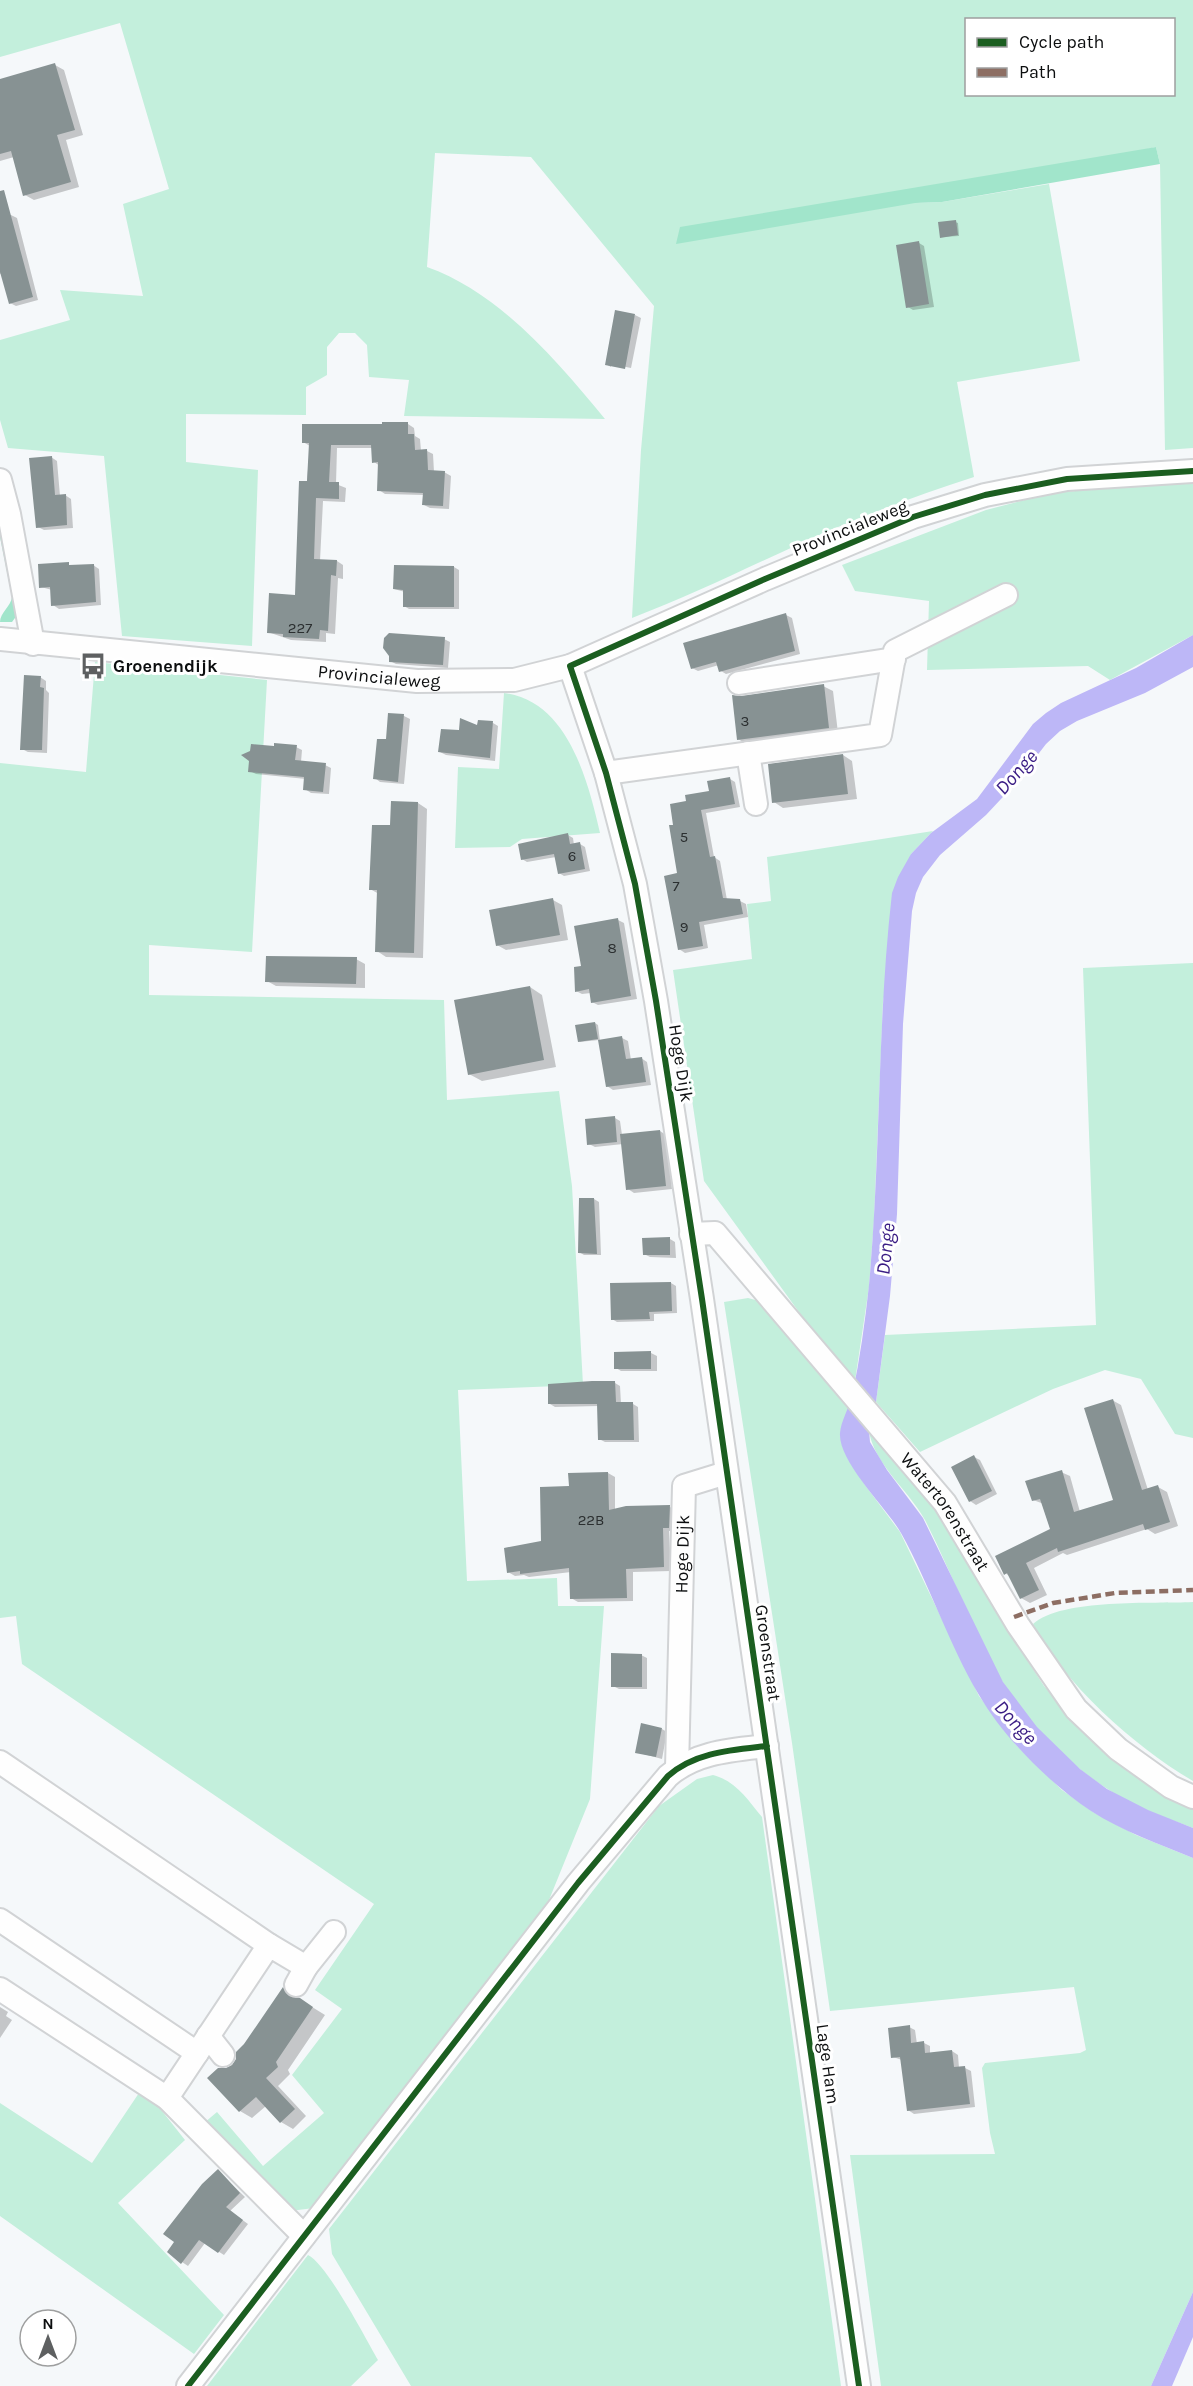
<svg xmlns="http://www.w3.org/2000/svg" width="1193" height="2386" viewBox="0 0 1193 2386" font-family="Karla,sans-serif">
<style>
.green{fill:#c3efdc;fill-rule:evenodd}
.forest{fill:#a1e5cb}
.water{fill:#bdb7f7}
.shadow{fill:#0003}
.building{fill:#879293}
.lines{fill:none;stroke-linecap:round;stroke-linejoin:round}
.minor-casing{stroke:#d1d3d5;stroke-width:26}
.minor{stroke:#fefefe;stroke-width:22}
.quiet{stroke:#8d6e63;stroke-width:4.5;stroke-dasharray:9 4.5;stroke-linecap:butt}
.cycleway-casing{stroke:#fff;stroke-width:10}
.cycleway{stroke:#1b5e20;stroke-width:6}
.labels{text-anchor:middle;stroke-width:6;stroke-linejoin:round;paint-order:stroke}
.number-label{font-size:15px;fill:#2b2f30}
.street-label{font-size:18px;fill:#0c0e0f;stroke:#fff}
.poi-label{font-size:18px;font-weight:bold;fill:#0c0e0f;stroke:#fff;text-anchor:start}
.water-label{font-size:20px;font-style:italic;fill:#3a1c84;stroke:#fff}
</style>
<rect width="100%" height="100%" fill="#f5f8fa"/>
<path class="green" d="M0,0H1193V448L1165,450L1160,164L1156,147L915,203L942,202L1049,184L1080,361L957,382L974,477C918,495 862,516 808,540C749,567 692,595 632,618L641,450L654,306L531,157L435,153L427,267C500,293 557,361 605,419L404,416L409,380L369,377L367,345L355,333H339L327,347V375L306,387V415L186,414V462L258,470L252,646L122,636L104,456L8,448L0,420V340L70,320L60,290L143,296L123,204L169,189L120,23L0,57ZM966,20H1174V94H966Z
M1193,481V635L1110,680L1088,666L927,670L929,601L855,591L842,565L986,510L1052,493Z
M95,662L267,680L252,952L149,945V995L444,1000L447,1100L559,1091L572,1186L583,1385L458,1390L467,1581L557,1578L558,1606H604L590,1799L549,1900L314,2208L290,2211L204,2123L217,2112L263,2166L324,2113L292,2075L342,2009L315,1990L374,1904L22,1664L16,1616L0,1618V763L86,772Z
M504,693C568,701 588,781 600,833L522,839L510,847L455,848L458,767L499,769Z
M933,831L911,854L883,1002L874,1221L869,1287L855,1381L825,1348L704,1181L673,970L752,959L747,904L771,901L767,857Z
M1193,963V1438L1175,1434L1141,1379L1105,1370L1053,1389L920,1452L876,1402L885,1335L1096,1325L1083,968Z
M748,1298L763,1302L851,1400L845,1452L865,1485L900,1532L979,1696L1016,1745L1062,1790L1093,1812L1136,1835L1193,1858V2292L1151,2386H881L850,2155L995,2154L990,2133L982,2068L985,2063L1080,2053L1086,2050L1074,1987L830,2011L792,1743L724,1302Z
M868,1419L929,1497L1018,1646L1044,1686L1078,1724L1193,1805V1828C1164,1817 1132,1806 1106,1788C1066,1762 1027,1722 1002,1681C972,1630 952,1573 925,1520C907,1487 867,1460 868,1419Z
M1193,1602V1781C1135,1747 1064,1684 1033,1624C1062,1598 1154,1604 1193,1602Z
M713,1775C736,1781 747,1799 762,1817L841,2386H411L332,2254L329,2229L659,1806L697,1779Z
M143,2087L185,2140L118,2203L224,2315L194,2354L0,2216V2103L92,2163Z
M308,2255C327,2264 366,2339 378,2360L351,2386H207Z"/>
<path class="forest" d="M1156,147L1160,164L942,202L915,203L676,244L680,227Z
M0,479L23,607L12,622H0C0,613 11,606 12,597L0,537Z"/>
<path class="water" d="M1193,635V667L1145,693L1077,721L1060,731L1046,744L1016,783L986,815L940,855L923,877L916,893L912,911L903,1024L897,1214L890,1296L876,1402L868,1419L870,1442L887,1470L923,1518L1003,1682L1037,1727L1080,1769L1107,1789L1148,1810L1193,1828V1858C1159,1844 1122,1831 1091,1811C1049,1783 1004,1738 979,1695C948,1643 930,1585 901,1533C887,1508 838,1462 840,1433C841,1421 849,1408 852,1396C860,1359 865,1322 869,1285C881,1154 877,1023 892,893L898,877L911,854L931,833L977,799L1033,724L1046,713L1061,703L1136,668Z
M1193,2292V2337L1172,2386H1151Z"/>
<path class="shadow" d="M55,65L64,70L83,135L66,140L79,187L34,200L25,195L14,157L0,161V81Z
M11,215L17,218L38,300L16,306L10,303L2,273L0,274V218Z
M955,222L958,223L959,236L941,237Z
M919,243L924,246L934,307L913,310L908,307Z
M635,315L641,318L631,368L611,364V367L606,364Z
M408,424L414,428L415,436L420,439L421,451H427L433,454L434,472H444L451,476L449,509L430,508L424,505V495L385,494L379,490L380,466L374,462L373,448H337L336,484L346,488L345,502L323,501L320,561H337L343,565V579L338,578L335,634L326,633V642L291,640L268,632L297,597L310,446L303,442Z
M51,457L57,461L60,496L65,495L71,499L73,528L44,530L38,527Z
M93,565L99,569L101,605L59,609L53,605L52,590L41,587Z
M454,567L459,570V609H409L404,606L405,592L394,589Z
M786,615L792,618L800,654L726,674L721,671L719,665L698,671L692,668Z
M444,639L450,642L448,668L396,664L390,661Z
M40,677L46,681V690L49,693L47,753L28,752L22,749Z
M823,686L833,691L838,733L748,745L738,739L741,698Z
M390,714L404,716L410,719L404,784L380,782L375,778L387,741Z
M493,723L498,726L495,761L446,755L440,752L460,732Z
M296,747L302,750L301,762L325,765L331,768L329,794L311,793L305,789L306,779L256,774L250,771L252,752Z
M843,755L852,761L857,799L783,808L774,802Z
M730,779L735,782L740,807L706,813L714,857L720,861L727,900L740,901L746,904L748,917L704,925L708,948L685,953L679,949V875L675,827L688,802L710,792Z
M418,803L427,809L423,958L386,957L377,951L379,894L370,889L391,827Z
M568,835L573,838L574,845L580,844L585,847L590,871L564,876L559,873L556,857L527,862L522,859Z
M553,900L562,905L568,940L506,950L497,945Z
M618,920L624,923L637,999L598,1005L592,1002L591,993L582,994L576,991L583,967Z
M356,959L365,964V988L276,986L267,981Z
M530,987L542,995L556,1067L482,1081L469,1074Z
M595,1023L598,1025L600,1042L622,1038L628,1041L631,1060L641,1058L647,1062L651,1085L613,1090L607,1086L599,1040L579,1042Z
M615,1118L620,1121L622,1135L660,1131L666,1135L672,1189L634,1193L628,1189L623,1144L595,1147L589,1144Z
M594,1199L599,1202L601,1255H584L579,1252Z
M670,1239L675,1242L676,1258L650,1257L644,1254Z
M671,1283L676,1286L677,1313L654,1314V1321L617,1322L612,1319Z
M616,1353H651L657,1356V1371H621L616,1368Z
M615,1383L620,1386L621,1404H633L638,1407L639,1442H605L599,1439V1406L555,1407L550,1404Z
M1112,1400L1121,1405L1148,1490L1158,1487L1167,1492L1178,1526L1155,1534L1147,1529L1067,1555L1063,1553L1034,1568L1047,1595L1030,1603L1021,1598L1011,1577L1005,1573L1052,1530L1044,1504L1033,1500L1061,1472L1070,1476L1080,1512L1115,1501Z
M974,1457L980,1460L997,1494L976,1505L970,1501Z
M608,1473L615,1477V1510L670,1507L677,1511L676,1531H669L671,1571L633,1572V1601L578,1602L571,1598V1572L529,1577L524,1575L515,1576L508,1572L543,1542L570,1487Z
M641,1655L647,1658V1689H619L613,1686Z
M662,1729L667,1732L662,1759L636,1752Z
M283,1989L325,2015L288,2070L290,2074L278,2086L306,2116L293,2129L281,2122L266,2106L252,2118L240,2111L226,2070L233,2066Z
M0,2007L8,2012L6,2016L12,2020L0,2038Z
M909,2027L915,2030L917,2044L924,2043L930,2046V2054L952,2051L958,2055L959,2068H965L971,2071L975,2107L914,2114L908,2110L902,2060L893,2057Z
M218,2171L245,2197L230,2211L248,2224L224,2255L205,2243L188,2266L182,2262Z"/>
<path class="building" d="M55,63L75,130L57,135L71,182L23,196L11,151L0,154V79Z
M4,190L33,297L9,304L0,272V191Z
M956,220L958,235L940,238L938,222Z
M919,241L929,304L906,308L896,245Z
M615,310L635,314L625,369L605,365Z
M382,422H408V434H414L415,450L427,449L428,470L445,471L443,506L422,505L423,493L377,491L378,462L372,463L371,445H331L329,482H339V499L316,498L314,559L337,560L336,576L331,575L328,631L320,630L319,639L283,637V634L267,633L269,593L295,595L299,481H307L309,443H302V424H382Z
M52,456L55,495L66,494L67,525L36,528L29,458Z
M69,562V565L94,564L96,602L51,606L50,587L39,588L38,564Z
M394,565L454,566V607H403V590L393,589Z
M786,613L795,651L719,672L716,662L691,669L683,643Z
M389,633L445,637L443,665L389,662V656L383,648L384,638Z
M24,675L41,676L40,687L44,688L42,750H20Z
M824,684L829,728L737,740L732,695L741,696Z
M388,713L404,714L398,782L373,779L377,739H386Z
M460,718L477,725L478,720L493,721L490,758L438,752L441,729L459,730Z
M274,743L297,745L295,760L326,763L323,792L303,790L304,777L248,772L249,761L241,755L250,751L251,744L274,746Z
M843,754L848,794L772,803L768,764Z
M730,777L735,804L701,810L710,857L715,856L723,898L740,899L743,914L699,922L703,946L678,950L664,876L677,873L669,825H673L670,804L686,801L685,795L709,791L707,781Z
M391,801L418,802L414,953L375,952L377,890H369L372,825H390Z
M568,833L570,844L580,842L585,869L558,874L554,854L521,860L518,844Z
M553,898L560,935L496,946L489,910Z
M618,918L631,996L591,1003L589,989L575,992L574,967L581,966L574,926Z
M266,956L357,957L356,984L265,982Z
M530,986L544,1060L468,1075L454,1000Z
M595,1022L598,1039L578,1042L575,1025Z
M622,1036L626,1059L642,1057L646,1082L606,1087L598,1040Z
M615,1116L617,1142L587,1145L585,1119Z
M660,1130L666,1186L626,1190L620,1134Z
M579,1198H594L597,1254L578,1253Z
M670,1237V1255H643L642,1238Z
M671,1282L672,1311L649,1312L650,1319L611,1320L610,1283Z
M651,1351V1369H614V1352Z
M592,1381H615L616,1402H633L634,1440H598L597,1404H548V1384Z
M1113,1399L1142,1490L1158,1485L1170,1522L1145,1530L1143,1524L1058,1552L1057,1548L1026,1563L1039,1590L1020,1599L1007,1573L1004,1575L995,1556L1050,1529L1040,1499L1032,1501L1025,1481L1062,1470L1074,1512L1113,1500L1084,1408Z
M974,1455L992,1491L969,1502L951,1467Z
M608,1472L609,1510L626,1506L670,1505L669,1528H663L664,1567L626,1569L627,1598L570,1599L569,1568L520,1574V1571L507,1573L504,1548L541,1541L540,1487L569,1486L568,1473Z
M611,1653L642,1654V1687H611Z
M641,1723L662,1728L656,1757L635,1753Z
M283,1987L289,1996L300,1998L313,2007L276,2062L278,2067L266,2078L295,2109L280,2123L256,2097L239,2112L207,2078L218,2068H226L232,2065L236,2059V2052L244,2044Z
M910,2025L911,2043L924,2041L925,2053L952,2050L954,2067L965,2066L970,2104L907,2111L900,2057L891,2058L888,2028Z
M218,2169L240,2193L226,2207L243,2220L218,2253L199,2240L181,2264L167,2252L174,2242L163,2234L202,2184Z"/>
<g class="lines">
<g class="minor-casing">
<g id="minor">
<path d="M0,480L9,514L33,644"/>
<path id="s1" d="M0,639L417,681L514,680L570,666L765,579L913,517L985,495L1067,479L1193,471"/>
<path d="M570,666L606,773L635,884L656,1001L702,1299L859,2386"/>
<path d="M739,683L894,659"/>
<path d="M748,753L756,804"/>
<path d="M606,773L880,735L895,651L1006,595"/>
<path id="s2" d="M691,1234L715,1233L945,1503L1018,1625L1076,1709L1118,1749L1171,1787L1193,1797"/>
<path d="M0,1762L269,1945"/>
<path id="s3" d="M677,1768L684,1486L726,1473"/>
<path d="M0,1920L197,2053"/>
<path d="M296,1985L306,1967L334,1932"/>
<path d="M0,1989L167,2098L304,2236"/>
<path d="M208,2036L223,2055"/>
<path d="M167,2098L269,1945L306,1967"/>
<path d="M188,2386L578,1883L668,1776C695,1752 732,1750 767,1746"/>
</g>
</g>
<use href="#minor" class="minor"/>
<path class="quiet" d="M1014,1617L1053,1603L1115,1593L1193,1590"/>
<g class="cycleway-casing">
<path id="cycleway" d="M188,2386L578,1883L668,1776C695,1752 732,1750 767,1746
M859,2386L702,1299L656,1001L635,884L606,773L570,666L765,579L913,517L985,495L1067,479L1193,471"/>
</g>
<use href="#cycleway" class="cycleway"/>
</g>
<defs>
<g id="bus-bare" transform="scale(2.07)"><path d="M-5-6H5V4H4V6H2V4H-2V6H-4V4H-5ZM-3.5-4V0h7V-4ZM-3.5 1.2v1.5H-2V1.2ZM2 1.2v1.5H3.5V1.2Z" fill="#5e6061" stroke="#fff" stroke-width="2.5" paint-order="stroke"/></g>
</defs>
<g fill-rule="evenodd">
<use href="#bus-bare" x="93" y="666"/>
</g>
<g class="labels">
<g class="number-label">
<text x="300" y="633">227</text>
<text x="745" y="726">3</text>
<text x="684" y="842">5</text>
<text x="572" y="861">6</text>
<text x="676" y="891">7</text>
<text x="684" y="932">9</text>
<text x="612" y="953">8</text>
<text x="591" y="1525">22B</text>
</g>
<g class="street-label">
<text transform="translate(850 528) rotate(-22)" y="6">Provincialeweg</text>
<text dy="6" stroke="none"><textPath href="#s1" startOffset="381">Provincialeweg</textPath></text>
<text transform="translate(681 1063) rotate(81)" y="6">Hoge Dijk</text>
<text dy="6" stroke="none"><textPath href="#s2" startOffset="386">Watertorenstraat</textPath></text>
<text dy="6" stroke="none"><textPath href="#s3" startOffset="214">Hoge Dijk</textPath></text>
<text transform="translate(768 1653) rotate(82)" y="6">Groenstraat</text>
<text transform="translate(828 2064) rotate(82)" y="6">Lage Ham</text>
</g>
<g class="poi-label">
<text x="113" y="672">Groenendijk</text>
</g>
<g class="water-label">
<text transform="translate(1016 772) rotate(-48)" y="7">Donge</text>
<text transform="translate(885 1249) rotate(-84)" y="7">Donge</text>
<text transform="translate(1016 1722) rotate(47)" y="7">Donge</text>
</g>
</g>
<rect x="965" y="18" width="210" height="78" fill="#ffffff" stroke="#9e9f9f" stroke-width="1.5"/>
<rect x="977" y="38" width="30" height="9" fill="#1b5e20" stroke="#9e9f9f" stroke-width="1.5"/>
<text x="1019" y="48" font-size="18" fill="#0c0e0f">Cycle path</text>
<rect x="977" y="68" width="30" height="9" fill="#8d6e63" stroke="#9e9f9f" stroke-width="1.5"/>
<text x="1019" y="78" font-size="18" fill="#0c0e0f">Path</text>
<g transform="translate(48 2338)"><circle r="28" fill="#ffffff" stroke="#9e9f9f" stroke-width="1.5"/>
<path d="M0-4.5L10 22L0 15L-10 22Z" fill="#5e6061"/>
<text y="-9" font-size="16" font-weight="bold" text-anchor="middle" fill="#0c0e0f">N</text>
</g>
</svg>
